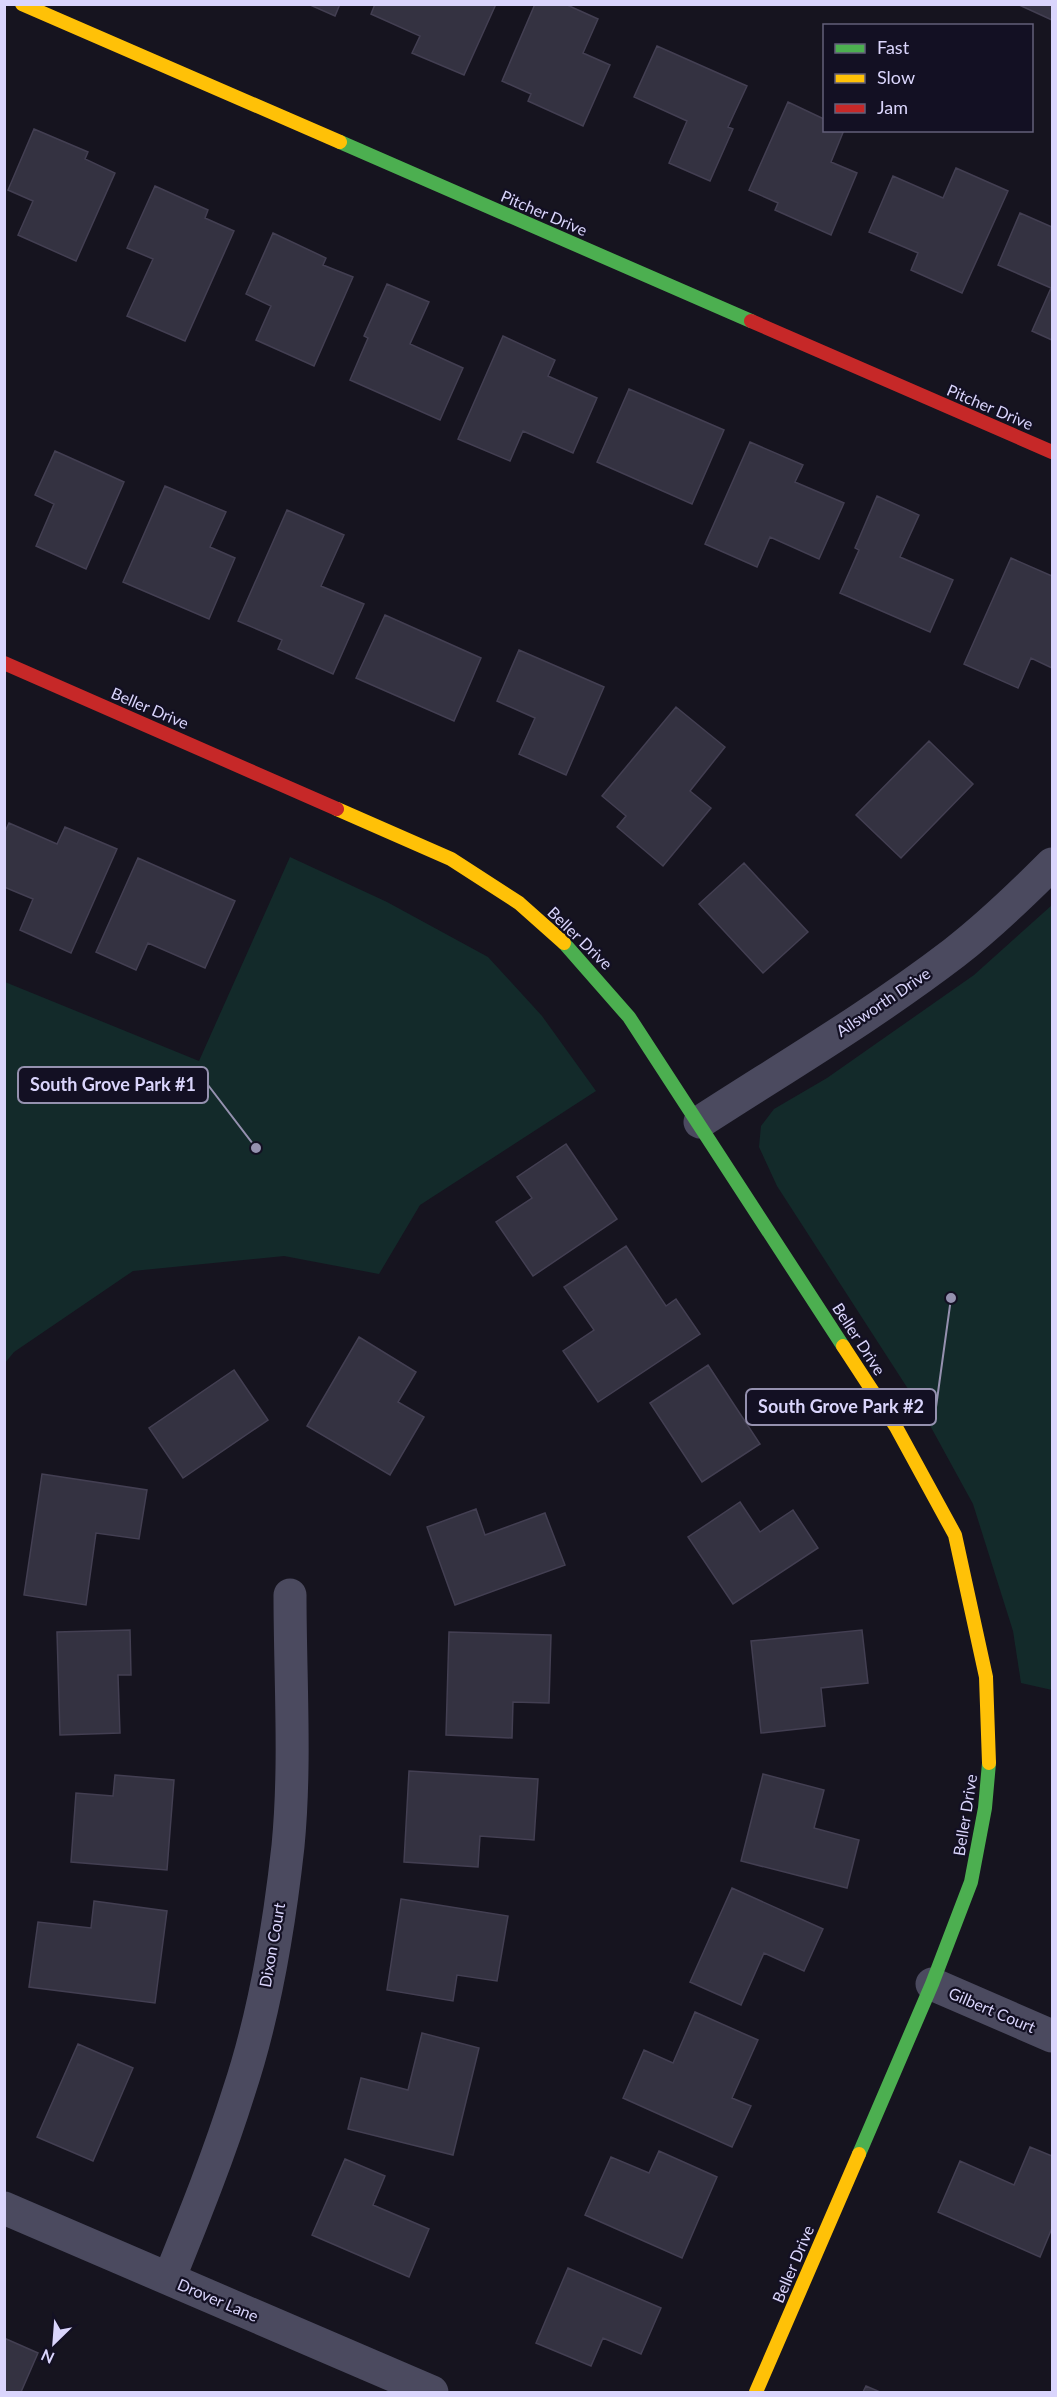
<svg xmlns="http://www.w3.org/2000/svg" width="1057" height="2397" viewBox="0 0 1057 2397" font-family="Lato,sans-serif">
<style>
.green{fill:#132a2a}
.building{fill:#343241;stroke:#433f52;stroke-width:1.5}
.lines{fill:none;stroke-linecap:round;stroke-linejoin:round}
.street{stroke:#4b4a5f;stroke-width:33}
.fast{stroke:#4caf50;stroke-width:14}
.slow{stroke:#ffc107;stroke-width:14}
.jam{stroke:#c62828;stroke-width:14}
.labels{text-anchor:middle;stroke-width:4.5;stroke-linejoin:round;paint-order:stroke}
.street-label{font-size:16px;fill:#dad5fc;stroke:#131023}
.leader{fill:none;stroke:#9591af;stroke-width:2}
.callout-dot{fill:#9591af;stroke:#131023;stroke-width:2}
.callout{fill:#131023;stroke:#9591af;stroke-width:2}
.callout-label{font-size:18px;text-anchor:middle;font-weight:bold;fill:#dad5fc}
</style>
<rect width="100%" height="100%" fill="#16141f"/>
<path class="green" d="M290,857L387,902L488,957L542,1016L596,1091L420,1205L379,1274L284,1256L133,1271L14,1352L5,1363V982L199,1061Z
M1052,905V1690L1021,1683L1013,1631L973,1504L921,1409L777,1186L759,1147L761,1126L774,1109L827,1078L974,975Z"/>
<path class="building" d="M308,4H340L335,16Z
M375,4H496L464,75L412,53L420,36L371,14Z
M535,4H565L598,19L583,53L610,65L583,126L528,101L531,94L502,81Z
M1017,4H1052V20Z
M657,46L747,86L728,127L733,129L710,181L669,163L687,121L634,97Z
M788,102L824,119V130H844L831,162L857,173L831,235L775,210L778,203L749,190Z
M34,129L88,152L85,159L115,173L76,261L18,235L33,201L8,190Z
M956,168L1008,191L962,293L911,270L918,253L869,232L893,176L943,198Z
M155,186L208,210L205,218L234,231L185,341L127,316L153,259L127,248Z
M1020,213L1052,227V340L1032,331L1051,288L998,265Z
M273,233L326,258L323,265L353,277L314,366L256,340L271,306L246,294Z
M387,284L429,302L410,344L463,368L440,420L350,380L368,338L364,336Z
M503,336L555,360L548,376L597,398L573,453L523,431L510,461L458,439Z
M629,389L724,430L692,504L597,462Z
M750,442L803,465L795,482L844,503L819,559L770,537L757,567L705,544Z
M55,451L124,482L86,569L36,546L54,504L35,495Z
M165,486L226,512L210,547L235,558L209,619L123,582Z
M877,496L919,515L900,557L953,580L930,632L840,593L859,550L855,548Z
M287,510L344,535L321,586L364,604L333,674L278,649L282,640L238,621Z
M1011,558L1052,576V668L1031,658L1018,688L964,664Z
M385,615L481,658L454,721L356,678Z
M519,650L604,687L566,775L519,754L535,718L497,701Z
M676,707L725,747L690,791L711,808L663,866L617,827L626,816L602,796Z
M929,741L973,784L901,858L856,815Z
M9,823L57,844L65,827L117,849L71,953L20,930L33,899L4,887V834Z
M138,858L235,901L205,968L148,943L136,970L96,952Z
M744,863L808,932L763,973L699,904Z
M566,1144L617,1219L533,1276L496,1222L532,1198L517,1177Z
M626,1246L666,1306L676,1299L700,1334L598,1402L563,1351L594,1330L564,1287Z
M359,1337L416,1372L398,1402L424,1417L390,1475L307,1426Z
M708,1365L760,1444L702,1482L650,1403Z
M234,1370L268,1420L183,1478L149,1428Z
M42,1474L147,1490L139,1539L96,1533L86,1605L24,1595Z
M740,1502L760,1532L793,1510L818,1548L733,1604L688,1537Z
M476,1509L485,1535L545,1513L565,1565L455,1605L427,1527Z
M130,1630L131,1675H118L120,1733L60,1735L57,1632Z
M862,1630L868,1683L821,1688L825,1726L761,1733L751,1641Z
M449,1632L551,1635L549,1703L513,1702L512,1738L446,1735Z
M409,1771L538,1779L534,1840L480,1836L478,1867L404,1862Z
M763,1774L824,1790L814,1828L859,1840L847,1888L741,1861Z
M115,1775L174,1780L167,1870L71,1862L76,1793L113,1796Z
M732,1888L823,1929L804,1971L764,1953L741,2005L690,1982Z
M401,1899L508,1916L497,1981L457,1975L453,2001L387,1990Z
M94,1901L167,1911L155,2003L29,1987L38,1922L91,1928Z
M695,2012L758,2040L732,2098L751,2106L732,2147L623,2098L644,2050L673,2063Z
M422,2033L479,2048L453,2155L348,2129L361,2078L408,2090Z
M78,2044L133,2068L93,2161L37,2137Z
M1030,2147L1052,2156V2228L1040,2257L938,2212L960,2161L1014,2185Z
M659,2151L717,2177L682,2258L585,2215L611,2157L649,2173Z
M345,2159L385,2176L373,2205L429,2229L409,2277L312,2235Z
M568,2268L661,2308L641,2354L603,2338L591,2366L536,2343Z
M4,2338L38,2353L21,2392H4Z
M866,2386L880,2392H863Z"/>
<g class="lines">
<path class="street" d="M700,1122C785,1067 873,1015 954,953C989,926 1021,895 1052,864
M932,1984L1052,2036
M4,2208L432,2392
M169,2279C194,2217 219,2155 239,2091C265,2013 279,1928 288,1846C296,1763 290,1678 290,1595"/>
<path class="fast" d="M340,142L751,321
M564,943L629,1017L843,1346
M859,2154L932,1984L971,1882L985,1808L989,1763"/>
<path class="slow" d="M22,4L340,142
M337,809L451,859L519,903L564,943
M843,1346L896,1427L955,1535L986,1677L989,1763
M756,2392L859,2154"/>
<path class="jam" d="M751,321L1052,452
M4,663L337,809"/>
</g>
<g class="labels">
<g class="street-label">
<text transform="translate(544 213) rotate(23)" y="6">Pitcher Drive</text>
<text transform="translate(990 407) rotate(23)" y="6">Pitcher Drive</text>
<text transform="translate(150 708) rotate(23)" y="6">Beller Drive</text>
<text transform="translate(580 938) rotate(44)" y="6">Beller Drive</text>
<text transform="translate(883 1002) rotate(-34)" y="6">Ailsworth Drive</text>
<text transform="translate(859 1339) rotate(57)" y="6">Beller Drive</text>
<text transform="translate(965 1815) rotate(-81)" y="6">Beller Drive</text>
<text transform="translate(272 1945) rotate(-80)" y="6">Dixon Court</text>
<text transform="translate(992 2010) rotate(23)" y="6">Gilbert Court</text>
<text transform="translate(793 2264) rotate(-67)" y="6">Beller Drive</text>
<text transform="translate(218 2300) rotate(23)" y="6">Drover Lane</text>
</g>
</g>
<path class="leader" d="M256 1148L208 1085M951 1298L936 1407"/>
<g class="callout-dot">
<circle cx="256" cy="1148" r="6"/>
<circle cx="951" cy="1298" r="6"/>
</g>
<g class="callout">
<rect x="18" y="1067" width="190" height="36" rx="6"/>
<rect x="746" y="1389" width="190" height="36" rx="6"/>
</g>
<g class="callout-label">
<text x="113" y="1091">South Grove Park #1</text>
<text x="841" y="1413">South Grove Park #2</text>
</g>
<rect width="1057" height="2397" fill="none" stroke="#dad5fc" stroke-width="12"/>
<rect x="823" y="24" width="210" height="108" fill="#131023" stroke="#635f7a" stroke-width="1.5"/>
<rect x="835" y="44" width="30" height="9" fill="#4caf50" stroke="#635f7a" stroke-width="1.5"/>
<text x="877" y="54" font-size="18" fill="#dad5fc">Fast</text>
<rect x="835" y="74" width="30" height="9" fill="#ffc107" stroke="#635f7a" stroke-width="1.5"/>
<text x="877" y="84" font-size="18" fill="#dad5fc">Slow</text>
<rect x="835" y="104" width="30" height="9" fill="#c62828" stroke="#635f7a" stroke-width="1.5"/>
<text x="877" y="114" font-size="18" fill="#dad5fc">Jam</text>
<g transform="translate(54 2343) rotate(205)" stroke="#131023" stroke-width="4.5" paint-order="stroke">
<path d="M0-4.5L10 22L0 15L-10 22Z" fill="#dad5fc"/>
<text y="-9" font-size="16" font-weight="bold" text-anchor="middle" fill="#dad5fc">N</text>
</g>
</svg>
